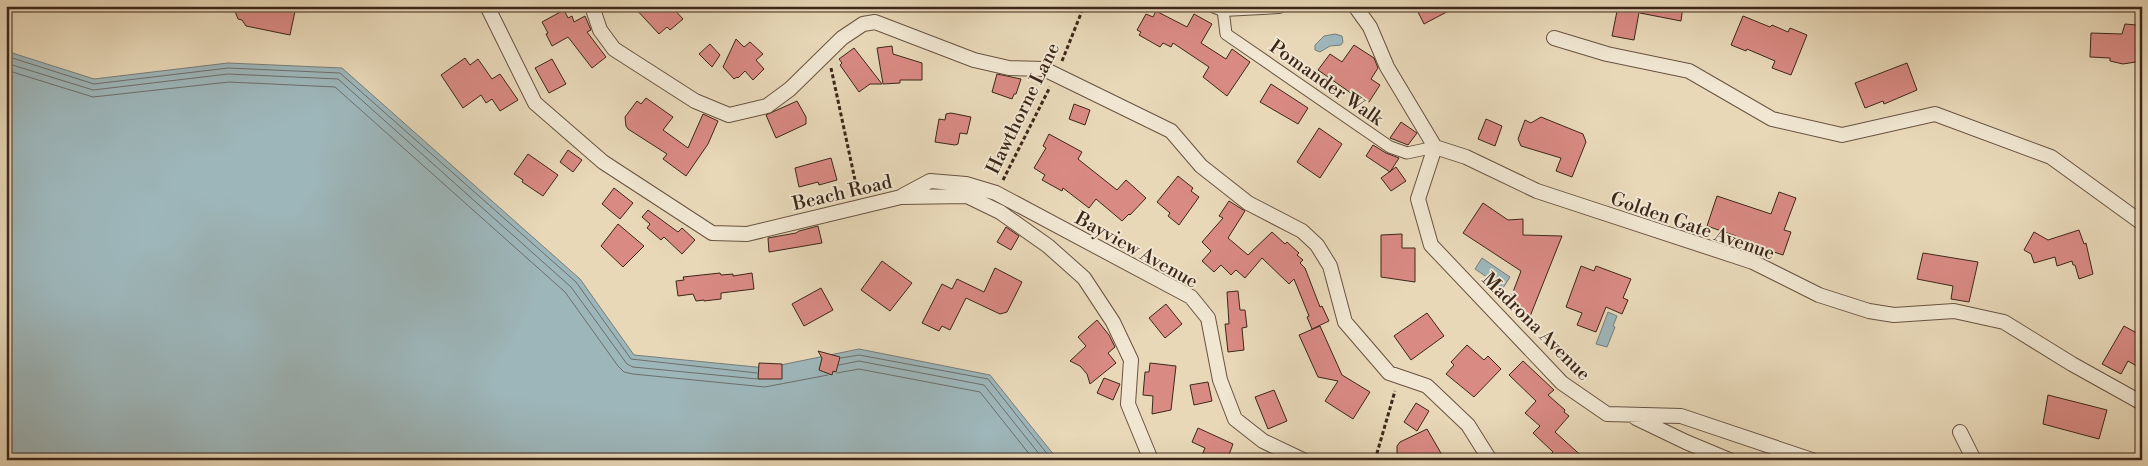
<svg xmlns="http://www.w3.org/2000/svg" width="2148" height="466" viewBox="0 0 2148 466" font-family="'Libre Bodoni',serif">
<style>
.water{fill:#9db6ba;stroke:#777d7a}
.lines{fill:none;stroke-linecap:round;stroke-linejoin:round}
.shore{stroke:#6d6e6a;stroke-width:1}
.building{fill:#d98a83;stroke:#3d2719}
.pedestrian-casing{stroke:#685341;stroke-width:13}
.minor-casing{stroke:#685341;stroke-width:16}
.path{stroke:#3d2719;stroke-width:3;stroke-dasharray:4 2.5;stroke-linecap:butt}
.pedestrian{stroke:#f0e6d1;stroke-width:11}
.minor{stroke:#f0e6d1;stroke-width:14}
.labels{text-anchor:middle;stroke-width:4;stroke-linejoin:round;paint-order:stroke}
.street-label{font-size:19px;fill:#3d2719;stroke:#f0e6d1}
</style>
<rect width="100%" height="100%" fill="#e8d8b8"/>
<filter id="stains"><feTurbulence type="fractalNoise" baseFrequency=".004" numOctaves="4"/><feColorMatrix values="0 0 0 0 .2 0 0 0 0 .09 0 0 0 0 .02 0 0 0 .5 -.17"/></filter>
<radialGradient id="worn" r=".72"><stop offset=".6" stop-color="#630" stop-opacity="0"/><stop offset="1" stop-color="#630" stop-opacity=".3"/></radialGradient>
<path class="water" d="M1335,34L1342,36L1343,42L1341,45L1330,46L1320,52L1315,50V45L1324,36Z
M6,51L94,79L228,63L342,68L580,279L634,355L766,368L859,349L990,375L1058,460H6Z
M1482,258L1510,277L1503,288L1475,269Z
M1608,312L1617,316L1613,326L1615,327L1607,347L1596,344Z"/>
<g class="lines">
<path class="shore" d="M6,56L94,84L228,68L340,73L576,282L631,359L757,373
M6,63L93,90L228,74L338,79L571,287L627,364L633,367L757,379
M6,70L93,97L229,82L335,87L565,292L618,366L624,372L633,374L765,387L828,375
M841,358L859,355L988,379L1052,460
M839,365L859,361L984,385L1044,460
M837,373L859,369L980,392L1034,460"/>
</g>
<path class="building" d="M233,6H296L290,35L246,26L242,20L238,19Z
M633,6H671L683,19L670,30L667,27L659,34Z
M1415,6H1458L1424,24Z
M1618,6H1683L1681,21L1640,13V7L1634,40L1612,36Z
M564,10L568,18L572,16L574,22L585,16L591,30L587,32L606,57L592,68L568,37L552,46L546,34L548,33L542,22Z
M1156,11L1187,27L1194,14L1212,24L1201,43L1226,59L1232,49L1250,62L1227,96L1203,77L1209,67L1173,43L1171,47L1163,43L1160,47L1139,35L1141,32L1137,30L1146,14L1153,17Z
M1743,16L1770,27L1772,25L1788,32L1790,28L1807,35L1791,75L1772,68L1775,61L1747,49L1746,51L1731,45Z
M2125,24L2136,25L2142,29V61L2123,64L2110,61V58L2090,57L2091,33L2122,34Z
M736,39L744,47L750,42L763,54L756,60L764,69L753,80L745,71L738,78L737,77L734,79L723,67Z
M710,44L720,55L712,67L699,54Z
M1354,45L1374,58L1378,68L1371,79L1380,85L1369,102L1358,98L1318,70L1330,54L1342,62Z
M892,46L893,54L922,63V80H900V83L883,84L877,48Z
M854,48L882,84H870L859,92L840,65L842,63L839,59Z
M465,58L470,65L478,59L492,79L500,74L518,100L500,111L492,99L486,103L481,95L463,108L441,75Z
M552,59L566,84L549,93L535,68Z
M1907,63L1917,90L1884,104L1883,101L1865,108L1855,83Z
M997,74L1021,79L1016,94H1014L1012,99L992,92Z
M1271,84L1308,108L1298,124L1260,102Z
M646,98L673,117L663,130L688,148L703,114L718,121L708,144L686,176L663,159L667,154L628,129L626,126L625,117L637,101L641,104Z
M797,101L806,117V124L776,138L766,115Z
M1074,104L1090,110L1085,125L1069,119Z
M951,113L971,117L967,134L960,133L958,144L955,145L935,142L939,119L945,120L946,114Z
M1541,117L1583,134L1586,142L1572,177L1556,171L1561,158L1521,146L1518,139L1525,120L1531,123Z
M1486,119L1502,126L1495,146L1478,139Z
M1401,122L1417,133L1408,145L1390,138Z
M1319,128L1342,144L1320,178L1297,162Z
M1049,134L1082,152L1078,159L1117,190L1126,180L1146,198L1130,215L1129,214L1122,221L1096,199L1089,208L1063,188L1062,191L1042,180L1045,175L1034,168L1046,148L1043,146Z
M1373,145L1386,153L1399,158L1390,172L1366,156Z
M568,150L582,160L573,172L560,162Z
M528,154L558,175L543,196L522,182L523,180L514,174Z
M831,158L837,180L819,185L818,182L799,187L795,168Z
M1396,167L1406,181L1391,191L1381,178Z
M1178,176L1193,188L1191,191L1199,197L1179,225L1168,216L1170,213L1157,202Z
M614,188L633,203L620,219L602,204Z
M1779,192L1796,198L1784,230L1791,232L1783,255L1735,239L1736,236L1707,226L1717,196L1771,214Z
M1229,201L1245,211L1228,238L1248,255L1272,232L1285,244L1287,242L1299,253L1297,255L1303,260L1300,263L1305,268L1320,307L1322,306L1329,321L1312,329L1307,317L1309,316L1294,279L1289,284L1262,258L1245,278L1236,270L1231,275L1221,265L1214,272L1202,261L1211,251L1202,242L1223,218L1219,216Z
M1483,203L1508,220L1523,219V235L1562,236L1527,324L1508,305L1521,271L1463,233Z
M648,210L678,232L682,228L695,240L682,254L664,237L661,240L647,228L650,224L642,217Z
M618,224L644,246L623,267L601,246Z
M818,226L822,243L769,252L768,238L796,233L799,231Z
M1006,227L1019,236L1011,250L997,242Z
M2079,230L2084,244L2086,243L2093,274L2079,279L2075,265H2073L2072,261L2057,266L2055,257L2034,263L2031,254L2024,250L2034,232L2048,240Z
M1402,234V248H1415V282L1381,277V235Z
M1923,253L1978,262L1969,302L1951,299L1953,286L1917,279Z
M882,261L912,283L890,311L861,290Z
M1581,266L1594,271L1596,266L1631,279L1623,298L1628,300L1622,314L1606,307L1596,332L1577,325L1582,313L1566,307Z
M995,268L1022,282L1007,312L1000,314L966,298L950,330L942,326L939,331L922,323L942,284L952,289L957,279L984,292Z
M720,273L721,275L733,274V276L752,273L754,289L721,293V299L704,301V300L696,301L693,294L678,296L676,281L684,280L683,277Z
M821,288L833,310L804,326L792,304Z
M1238,291L1240,310H1245L1247,327L1242,328L1244,350L1228,352L1225,324H1229L1227,292Z
M1166,304L1182,324L1165,338L1149,318Z
M1427,313L1444,336L1411,360L1394,336Z
M1097,320L1109,335L1115,347L1108,353L1116,363L1090,384L1087,374L1080,366L1070,361L1086,346L1078,337Z
M1320,326L1342,375L1370,392L1353,419L1325,401L1338,381L1318,377L1299,335Z
M2124,326L2142,336V369L2128,361L2121,374L2102,364Z
M1467,345L1484,360L1488,356L1501,369L1474,397L1446,374L1454,365L1451,362Z
M818,351L840,357L836,372L833,371L832,375L819,370L822,358Z
M1523,361L1554,390L1548,395L1565,410L1564,412L1569,416L1555,432L1586,460H1546L1553,452L1533,433L1540,426L1525,413L1536,401L1509,375Z
M759,363L782,364V379H758Z
M1150,363L1176,366L1171,410L1152,414L1153,396L1143,395L1145,372H1149Z
M1104,378L1120,384L1113,400L1097,393Z
M1208,382L1212,401L1194,405L1190,385Z
M1274,390L1287,421L1268,429L1255,397Z
M2048,395L2107,410L2099,439L2043,424Z
M1416,403L1429,411L1417,431L1404,422Z
M1198,428L1233,444L1227,460H1200L1205,448L1192,442Z
M1427,429L1445,460H1405L1397,453V446L1400,442Z"/>
<g class="lines">
<g class="pedestrian-casing">
<path id="pedestrian" d="M1223,9L1226,34L1390,147L1407,153L1435,147"/>
</g>
<g class="minor-casing">
<path id="minor" d="M487,6L535,103L603,162L712,233L747,234L901,197L967,196L1000,212L1048,246L1084,278L1113,322L1131,360L1128,404L1151,460
M592,6L600,30L614,49L695,101L729,115L767,106L790,89L842,38L863,24L875,22L974,60L1009,68L1044,69L1171,131L1201,166L1248,203L1302,231L1317,245L1330,266L1345,322L1389,373L1427,386L1468,425L1490,460
M1215,6L1223,9L1279,6
M1355,6L1370,27L1387,67L1435,147L1466,157L1537,191L1753,262L1819,295L1869,311L1894,315L1954,311L2004,322L2072,364L2142,403
M1554,38L1607,54L1689,71L1772,119L1842,135L1935,114L2051,157L2142,223
M1435,147L1418,199L1431,245L1562,383L1607,414L1681,416L1812,460
M902,196L930,181L966,184L996,193L1191,297L1208,318L1220,380L1235,419L1263,441L1303,460
M1636,418L1686,442L1729,460
M1960,432L1974,460"/>
</g>
<path class="path" d="M1062,61L1084,6
M831,68L858,194
M1003,180L1050,87
M1375,460L1395,391"/>
<use href="#pedestrian" class="pedestrian"/>
<use href="#minor" class="minor"/>
</g>
<g class="labels">
<g class="street-label">
<text transform="translate(1327 82) rotate(35)" y="7">Pomander Walk</text>
<text transform="translate(1022 108) rotate(-64)" y="7">Hawthorne Lane</text>
<text transform="translate(842 192) rotate(-13)" y="7">Beach Road</text>
<text transform="translate(1693 225) rotate(19)" y="7">Golden Gate Avenue</text>
<text transform="translate(1137 249) rotate(29)" y="7">Bayview Avenue</text>
<text transform="translate(1537 326) rotate(45)" y="7">Madrona Avenue</text>
</g>
</g>
<rect width="2148" height="466" fill="none" stroke="#e8d8b8" stroke-width="25"/>
<rect x="8" y="8" width="2133" height="451" fill="none" stroke="#3d2719" stroke-width="2.5"/>
<rect x="12" y="12" width="2123" height="441" fill="none" stroke="#3d2719"/>
<rect width="100%" height="100%" filter="url(#stains)"/>
<rect width="100%" height="100%" fill="url(#worn)"/>
</svg>
